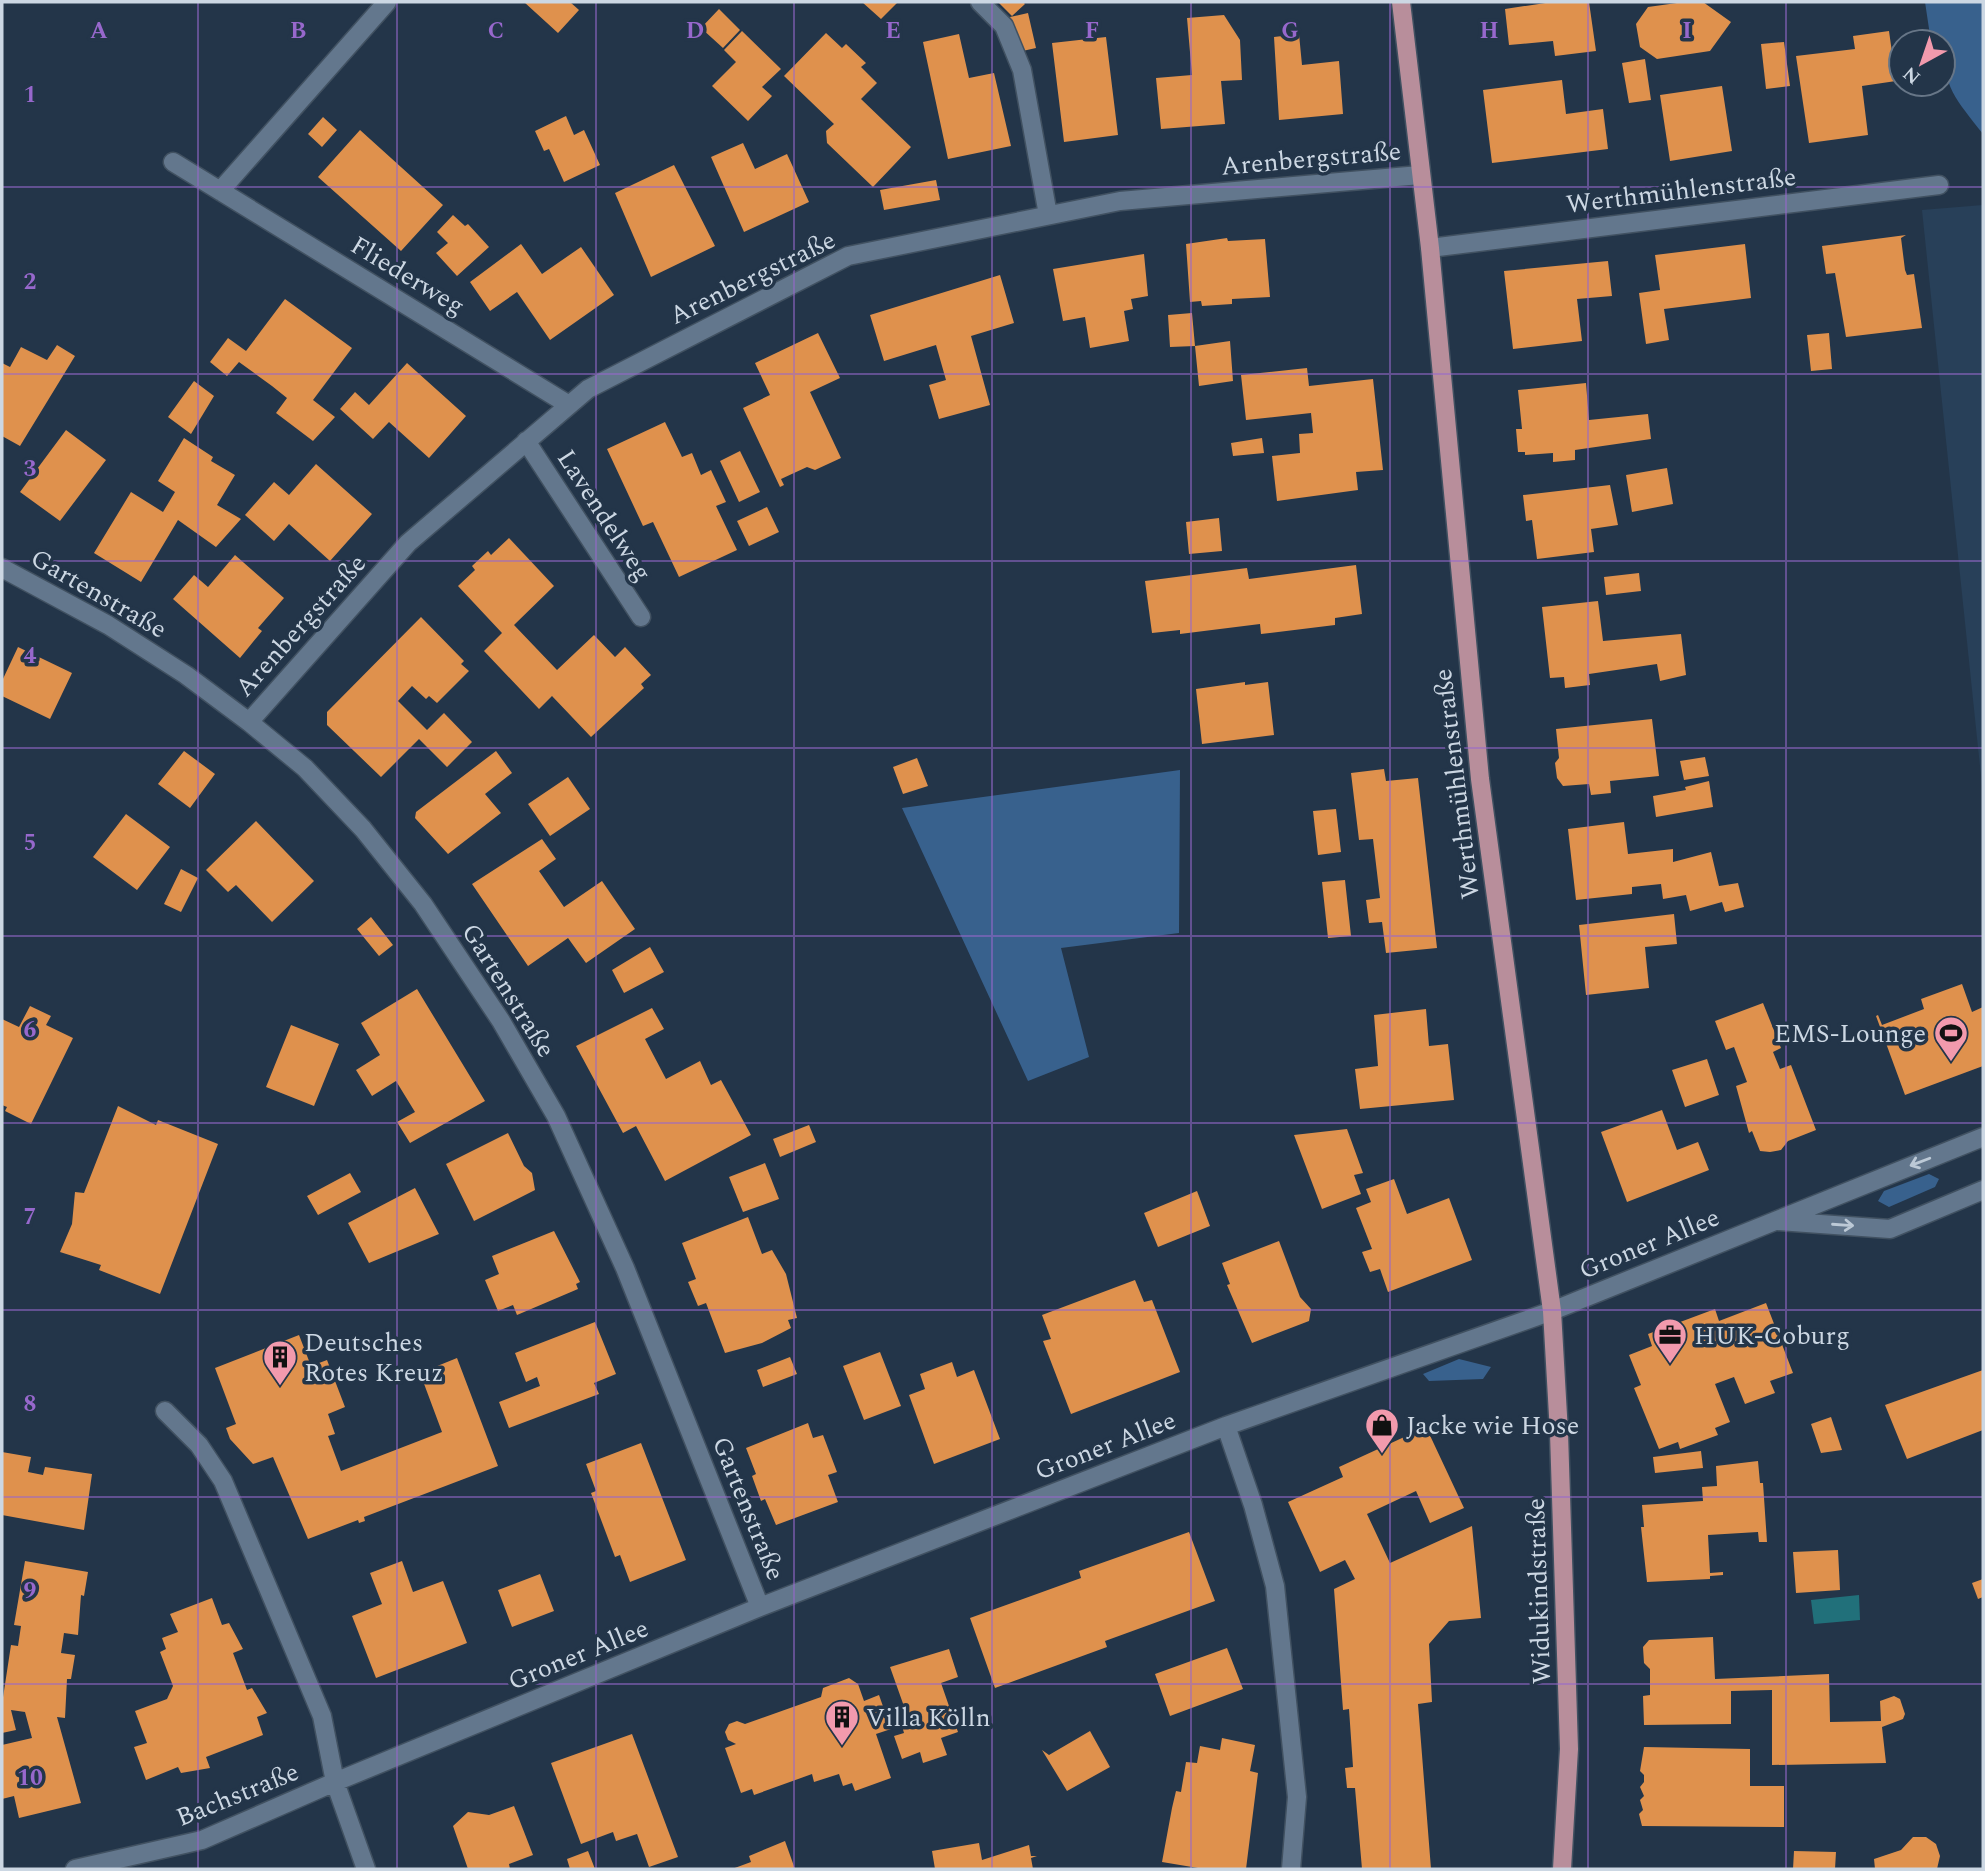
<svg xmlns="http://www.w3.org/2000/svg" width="1985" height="1871" viewBox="0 0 1985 1871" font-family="Spectral,serif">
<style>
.built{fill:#284059}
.green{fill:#38618d}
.water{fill:#21707a}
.building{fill:#df914d}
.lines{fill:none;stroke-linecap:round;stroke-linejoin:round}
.minor-casing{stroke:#415161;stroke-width:21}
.major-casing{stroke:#415161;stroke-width:21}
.minor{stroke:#63778d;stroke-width:18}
.major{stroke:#b88e9b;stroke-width:18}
.oneway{stroke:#bcc9d6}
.grid{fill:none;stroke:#9768cc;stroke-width:2;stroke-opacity:0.55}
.labels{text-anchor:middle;stroke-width:7;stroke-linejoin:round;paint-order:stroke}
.street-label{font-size:26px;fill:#ccd7e3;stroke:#233549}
.poi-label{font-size:26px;fill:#ccd7e3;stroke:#233549;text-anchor:start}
.grid-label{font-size:23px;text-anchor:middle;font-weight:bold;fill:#9768cc;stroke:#233549;stroke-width:7;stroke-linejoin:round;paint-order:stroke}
</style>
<rect width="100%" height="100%" fill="#233549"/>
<path class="built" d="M1983,205V795L1922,210Z"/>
<path class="green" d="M1925,2H1983V134C1956,99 1943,88 1943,42H1931Z
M1180,770L1179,933L1061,948L1089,1057L1028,1081L902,808Z
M1929,1174L1939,1179L1935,1187L1889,1207L1878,1201L1884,1191Z
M1459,1359L1491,1367L1483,1379L1429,1381L1423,1374Z"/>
<path class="water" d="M1859,1595L1860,1620L1814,1624L1811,1600Z"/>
<path class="building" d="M524,2H570L579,10L558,33Z
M862,2H898L881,19Z
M998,2H1023L1025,4L1012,16Z
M1552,2H1589L1596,51L1555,56L1553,41L1509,45L1505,9Z
M1684,2H1703L1731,22L1710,51L1657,59L1640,47L1636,24L1648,7Z
M719,9L740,30L723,48L701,28Z
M1028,13L1036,48L1018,52L1010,17Z
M1224,15L1240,40L1242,80L1221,81L1225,124L1161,129L1156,78L1192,75L1187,18Z
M742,31L781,69L762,87L772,96L748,121L712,86L736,62L724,50Z
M1889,31L1896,81L1862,86L1868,135L1809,143L1796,56L1855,49L1853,36Z
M826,33L842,48L846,44L866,63L861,67L877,83L861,99L911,147L873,187L827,143L826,131L834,124L784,76Z
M959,34L969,78L994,73L1011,146L948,159L923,42Z
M1299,34L1302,65L1339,61L1343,114L1279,120L1274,37Z
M1106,37L1118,135L1064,142L1052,43Z
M1784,42L1790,86L1766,89L1761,44Z
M1645,59L1651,100L1629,103L1622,63Z
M1562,80L1566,114L1603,109L1608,149L1492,163L1483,90Z
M1722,86L1732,151L1670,161L1660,95Z
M566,116L574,135L584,130L600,165L564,182L549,149L544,151L535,131Z
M323,117L337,130L322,147L308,134Z
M360,130L443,205L401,251L318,177Z
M743,143L755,169L787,154L809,202L744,232L711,157Z
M674,165L715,246L651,277L615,193Z
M936,180L940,200L884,210L880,190Z
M453,215L465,226L468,224L489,247L457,276L436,253L448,243L437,232Z
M1906,235L1901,238L1905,270L1907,275L1914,274L1922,328L1846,337L1835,273L1826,274L1822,246Z
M1227,238L1228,241L1265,239L1270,297L1232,299V304L1202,306L1201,301L1190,302L1186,244Z
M521,244L542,274L581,247L614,295L550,340L517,292L490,311L470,282Z
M1745,244L1751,298L1664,309L1669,340L1646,344L1639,293L1660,290L1655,255Z
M1144,254L1148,296L1131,299L1133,309L1124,311L1129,341L1090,348L1085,317L1063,321L1053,269Z
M1608,261L1612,296L1577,299L1582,341L1513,349L1504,271Z
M1000,275L1014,323L971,336L990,405L939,419L929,385L946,380L936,345L884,361L870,315Z
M285,299L352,348L313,400L335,417L313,441L276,413L287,398L272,386L239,362L227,376L210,362L228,338L246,351Z
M1192,313L1195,346L1170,347L1168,315Z
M818,333L840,378L810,392L841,458L815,470L807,467L781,479L784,485L780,487L743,408L770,395L755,363Z
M1829,333L1832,369L1811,371L1807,335Z
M1230,341L1233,381L1199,386L1195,346Z
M57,345L75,356L20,446L2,436V363L10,367L21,347L47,360Z
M407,363L466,416L429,458L389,422L373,439L340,409L355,392L369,405Z
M1307,368L1309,386L1373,379L1383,470L1356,472L1358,490L1277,501L1272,456L1300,453L1299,434L1313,433L1311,413L1246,420L1241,375Z
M194,381L214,396L191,434L168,417Z
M1586,383L1589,420L1648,414L1651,439L1575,450V460L1553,462V453L1525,455V452H1518L1516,429H1522L1518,390Z
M665,422L682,457L692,453L701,475L711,470L726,502L716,506L737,550L679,577L653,522L643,526L607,449Z
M66,430L106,460L60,521L20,492Z
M184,438L213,457L211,461L235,475L217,505L241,519L216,547L178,520L141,582L94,553L131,492L163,512L175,492L158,481Z
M1262,438L1264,453L1233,456L1231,443Z
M740,451L760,492L739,502L720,461Z
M316,464L372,514L330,561L289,524L274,541L245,515L274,482L289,495Z
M1667,468L1673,504L1632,512L1626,475Z
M1610,485L1618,525L1591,529L1594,552L1537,559L1532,520L1526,521L1523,495Z
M767,507L779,532L749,546L737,521Z
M1219,518L1222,551L1189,554L1186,522Z
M509,538L554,586L514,625L557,670L594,635L615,657L625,647L651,675L641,684L644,688L591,737L552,696L539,709L484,651L502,633L458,586L475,570L472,566L488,551L491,555Z
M235,555L284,598L258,628L262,631L240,658L173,599L194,575L208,587Z
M1356,565L1362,614L1335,618V625L1261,634L1260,624L1180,634V630L1152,633L1145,581L1247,568L1249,579Z
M1639,573L1641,591L1606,595L1604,577Z
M1598,601L1603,641L1681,634L1686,675L1660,681L1657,664L1589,674L1590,685L1565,688L1564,677L1550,678L1542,607Z
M421,617L464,661L461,664L469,671L437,703L429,696L426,699L412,686L398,701L427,730L444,713L472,742L447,767L419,739L381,777L327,725V712Z
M18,647L72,673L50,719L2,696V681Z
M1245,682V685L1268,682L1274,735L1202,744L1196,689Z
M1652,719L1659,776L1610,781L1611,793L1591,795L1589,784L1563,786L1557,778L1555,763L1559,758L1556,729Z
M184,751L215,774L190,808L158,784Z
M496,751L512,773L485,794L501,813L448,854L415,818L416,812Z
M1705,757L1709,776L1684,780L1680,761Z
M917,758L928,786L903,794L893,767Z
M1384,769L1386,781L1418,778L1437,948L1386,953L1382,922L1369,923L1366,900L1380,898L1373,839L1359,840L1351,773Z
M568,777L590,809L550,836L528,804Z
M1709,781L1713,807L1656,817L1653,796L1686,790L1685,787Z
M1336,809L1341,852L1318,855L1313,811Z
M126,814L170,847L137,890L93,857Z
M256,821L314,881L272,922L236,885L228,892L206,870Z
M1624,822L1628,854L1673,849V862L1711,852L1719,886L1738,883L1744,907L1725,912L1722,902L1690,911L1686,895L1663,899L1661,884L1632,887V894L1576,900L1568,829Z
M542,839L556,859L539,871L564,907L602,881L635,929L586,963L568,938L528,966L472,884Z
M181,869L198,878L181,912L164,904Z
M1345,880L1351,936L1328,938L1322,882Z
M1674,914L1677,944L1645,947L1649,988L1586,995L1579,925Z
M371,917L393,945L379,956L357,929Z
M650,947L664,972L624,993L612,970Z
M1962,984L1972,1012L1983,1007V1066L1905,1095L1876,1016L1878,1015L1882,1025L1924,1009L1921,999Z
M417,989L485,1101L410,1143L397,1122L415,1112L396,1081L372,1096L356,1070L380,1055L361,1023Z
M1763,1003L1781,1048L1773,1052L1780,1069L1791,1065L1816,1130L1788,1141L1781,1150L1770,1152L1760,1151L1752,1131L1749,1133L1736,1086L1747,1082L1734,1047L1726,1050L1715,1021Z
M30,1006L51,1016L46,1025L73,1038L31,1124L5,1111L7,1107L2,1105V1019L19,1027Z
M652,1008L664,1029L645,1039L666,1079L700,1061L711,1085L721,1080L751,1135L665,1181L636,1126L623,1133L576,1046Z
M1426,1009L1429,1046L1448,1044L1454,1100L1360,1109L1355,1069L1378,1066L1374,1015Z
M291,1025L339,1044L314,1106L266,1087Z
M1707,1059L1719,1095L1685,1107L1672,1070Z
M118,1106L156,1125L158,1120L218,1144L160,1294L99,1270L101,1265L60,1252L72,1224L75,1192L84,1193Z
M1662,1110L1677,1150L1698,1142L1709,1170L1627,1202L1601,1132Z
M809,1125L816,1142L780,1157L773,1139Z
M1347,1129L1363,1173L1354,1175L1361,1194L1322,1209L1294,1135Z
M508,1133L524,1166L532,1173L535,1190L474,1221L446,1164Z
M765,1163L779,1199L743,1212L729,1177Z
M350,1173L361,1192L318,1215L307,1196Z
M1394,1179L1407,1214L1449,1198L1472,1260L1388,1292L1380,1269L1370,1272L1362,1252L1372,1249L1356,1208L1371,1202L1366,1189Z
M415,1188L439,1234L369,1263L348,1223Z
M1197,1191L1210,1226L1158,1247L1144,1213Z
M748,1217L762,1254L772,1250L786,1274L797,1318L788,1320L791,1328L762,1343L725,1353L706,1303L698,1306L688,1282L696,1279L682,1243Z
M554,1231L580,1282L576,1284L578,1289L517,1315L513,1305L498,1311L485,1280L499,1274L492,1256Z
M1279,1241L1300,1297L1311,1309L1309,1321L1252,1343L1227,1285L1230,1284L1222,1263Z
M1135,1280L1144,1302L1152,1300L1180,1372L1071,1414L1043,1341L1051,1339L1042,1315Z
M1766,1303L1793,1373L1770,1381L1775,1393L1745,1404L1734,1377L1715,1384L1730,1422L1715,1428L1718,1435L1680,1449L1678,1442L1659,1449L1634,1388L1641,1385L1629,1355L1652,1346L1648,1334L1715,1309L1719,1321Z
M595,1322L616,1374L594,1383L599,1394L509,1428L499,1402L540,1386L537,1377L526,1382L515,1353Z
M299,1335L311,1366L327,1360L345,1407L328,1414L335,1434L328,1436L341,1471L442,1432L420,1373L457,1358L498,1466L364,1517L365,1521L359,1523L358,1520L308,1539L273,1457L253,1464L230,1439L226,1428L236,1424L215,1368Z
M880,1352L901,1406L864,1420L843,1366Z
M790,1357L797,1374L763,1387L757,1370Z
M952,1362L957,1377L974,1370L1000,1439L934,1464L909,1395L925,1389L920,1374Z
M1983,1370V1430L1907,1459L1885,1405Z
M1831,1417L1842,1450L1821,1453L1811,1424Z
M808,1423L813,1438L823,1435L837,1472L828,1475L838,1502L776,1525L765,1499L761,1501L752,1476L756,1474L746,1448Z
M1426,1427L1464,1508L1430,1523L1416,1491L1367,1514L1390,1563L1472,1526L1481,1618L1449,1621L1429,1644L1432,1702L1418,1704L1431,1869H1362L1355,1788H1347L1345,1768L1353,1767L1349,1709L1343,1710L1334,1589L1355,1579L1345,1560L1320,1572L1288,1502L1343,1477L1339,1467Z
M641,1443L686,1560L630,1582L620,1555L615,1557L591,1493L596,1491L586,1464Z
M1701,1451L1703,1468L1655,1473L1653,1457Z
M2,1452L31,1457L28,1472L43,1475L45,1467L92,1474L84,1530L2,1515Z
M1758,1461L1760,1483H1763L1767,1542H1759L1758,1532L1708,1535L1710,1573L1723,1572V1575L1710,1576V1579L1647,1582L1641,1527H1644L1642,1505L1703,1501L1702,1487L1717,1486L1716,1466Z
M1189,1532L1215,1601L1105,1641L1107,1647L995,1688L970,1618L1081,1578L1079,1571Z
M1838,1550L1840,1590L1796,1593L1793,1552Z
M25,1561L88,1572L84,1596L81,1595L78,1635L64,1633L61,1653L75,1655L71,1679H67L65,1718L57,1717L81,1803L19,1818L14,1796L2,1799V1745L32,1738L25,1712L11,1710L16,1730L2,1733V1704L11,1645L18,1646L21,1626L14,1625Z
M402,1561L413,1592L443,1581L467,1643L376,1678L352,1616L382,1604L370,1573Z
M540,1574L554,1611L512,1627L498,1590Z
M1983,1579V1597L1978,1599L1972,1583Z
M212,1598L222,1625L229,1623L243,1649L233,1653L247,1690L252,1688L267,1713L257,1717L263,1735L206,1757L210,1768L181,1773L178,1767L146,1780L134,1747L147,1743L135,1711L167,1699L173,1686L160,1652L166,1649L162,1638L178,1632L170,1614Z
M1713,1637L1715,1679L1829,1674L1830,1722L1881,1721L1880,1701L1894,1696L1900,1699L1905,1714L1903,1719L1882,1727L1886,1763L1772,1765V1690L1731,1691V1724L1644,1725L1643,1696L1650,1695V1669L1644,1663L1643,1647L1649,1640Z
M1227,1648L1243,1689L1170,1716L1155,1674Z
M949,1649L958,1677L941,1683L958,1732L941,1738L947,1755L923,1763L920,1752L902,1759L894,1736L904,1733L900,1719L906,1712L890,1667Z
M849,1678L858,1684L864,1701L879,1695L891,1729L876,1734L891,1778L855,1791L852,1783L843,1786L839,1774L814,1782L812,1774L754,1795L752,1789L741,1793L725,1748L736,1744L728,1740L725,1732L729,1724L737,1721L745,1724L821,1697L823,1688Z
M1090,1731L1110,1767L1067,1791L1042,1750L1049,1755Z
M632,1734L678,1857L649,1867L637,1834L616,1841L613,1832L581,1844L551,1763Z
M1222,1738L1255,1745L1250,1771L1258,1773L1246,1869H1204L1162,1862L1172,1808L1176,1791L1181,1792L1186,1762L1197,1763L1200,1746L1220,1750Z
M1644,1747L1750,1749V1786H1784V1827L1642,1826L1639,1814L1643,1810L1640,1800L1644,1796L1640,1787L1644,1782V1775L1640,1771Z
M514,1806L533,1855L509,1864L510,1869H468L453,1826L468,1812L489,1815Z
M1913,1837H1926L1936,1844L1940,1856L1937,1869H1875L1874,1859L1901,1850Z
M785,1841L795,1869H732L751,1862L749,1856Z
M979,1843L982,1860L1029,1845L1031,1856H1037L1031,1858L1033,1869H935L932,1851Z
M588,1851L595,1869H570L567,1859Z
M1794,1851L1836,1852L1835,1869H1793Z"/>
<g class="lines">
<g class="minor-casing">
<path id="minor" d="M980,2L1004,26L1022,70L1048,215
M173,162L569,405
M220,191L387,2
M1430,248L1939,185
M526,441L641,617
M2,568L108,625L186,675L249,722L305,768L363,829L423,904L501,1021L556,1116L625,1268L760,1607
M249,722L408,543L588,389L848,256L1120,201L1420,175
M1778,1221L1890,1229L1983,1190
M165,1411L199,1445L223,1481L322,1716L335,1782L366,1869
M1226,1426L1253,1505L1275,1586L1297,1797L1291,1869
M75,1869L202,1840L335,1782L760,1607L1226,1426L1552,1311L1983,1137"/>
</g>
<g class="major-casing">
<path id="major" d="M1401,2L1430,248L1480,779L1552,1311L1559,1433L1569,1749L1562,1869"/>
</g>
<use href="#minor" class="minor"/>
<use href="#major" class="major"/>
</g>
<defs><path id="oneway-shaft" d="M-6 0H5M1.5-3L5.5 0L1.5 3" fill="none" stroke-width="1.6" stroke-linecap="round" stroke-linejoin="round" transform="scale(1.75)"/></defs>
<g class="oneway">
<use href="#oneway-shaft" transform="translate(1920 1162) rotate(159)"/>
<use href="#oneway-shaft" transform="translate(1843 1225) rotate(4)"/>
</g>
<path class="grid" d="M198,2V1869M397,2V1869M596,2V1869M794,2V1869M992,2V1869M1191,2V1869M1390,2V1869M1588,2V1869M1786,2V1869M2,187H1983M2,374H1983M2,561H1983M2,748H1983M2,936H1983M2,1123H1983M2,1310H1983M2,1497H1983M2,1684H1983"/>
<defs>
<g id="stadium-pin" transform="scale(1.75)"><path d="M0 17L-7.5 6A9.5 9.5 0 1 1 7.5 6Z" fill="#f29aad" stroke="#233549"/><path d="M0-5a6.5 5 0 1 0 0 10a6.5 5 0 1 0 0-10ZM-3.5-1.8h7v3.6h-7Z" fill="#111"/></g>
<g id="office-pin" transform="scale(1.75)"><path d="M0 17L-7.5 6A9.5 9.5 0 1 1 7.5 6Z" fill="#f29aad" stroke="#233549"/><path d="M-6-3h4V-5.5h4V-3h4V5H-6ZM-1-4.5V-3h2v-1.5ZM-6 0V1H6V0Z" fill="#111"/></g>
<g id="building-pin" transform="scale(1.75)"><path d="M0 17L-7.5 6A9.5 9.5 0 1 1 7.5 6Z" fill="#f29aad" stroke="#233549"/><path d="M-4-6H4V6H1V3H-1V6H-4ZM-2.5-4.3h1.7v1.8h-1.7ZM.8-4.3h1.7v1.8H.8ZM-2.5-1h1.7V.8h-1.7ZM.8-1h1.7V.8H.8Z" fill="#111"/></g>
<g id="shop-pin" transform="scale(1.75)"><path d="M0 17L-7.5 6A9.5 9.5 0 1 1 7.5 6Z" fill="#f29aad" stroke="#233549"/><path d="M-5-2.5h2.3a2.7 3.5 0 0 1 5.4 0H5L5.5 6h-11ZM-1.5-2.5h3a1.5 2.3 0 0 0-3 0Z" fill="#111"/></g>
</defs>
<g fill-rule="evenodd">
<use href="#stadium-pin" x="1951" y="1033"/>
<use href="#office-pin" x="1670" y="1335"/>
<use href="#building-pin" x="280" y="1357"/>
<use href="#shop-pin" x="1382" y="1425"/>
<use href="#building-pin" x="842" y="1717"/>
</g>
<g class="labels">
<g class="street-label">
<text transform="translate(1311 158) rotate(-5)" y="9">Arenbergstraße</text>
<text transform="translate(1681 190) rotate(-7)" y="9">Werthmühlenstraße</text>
<text transform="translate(408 275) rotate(31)" y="9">Fliederweg</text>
<text transform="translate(752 277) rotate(-26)" y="9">Arenbergstraße</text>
<text transform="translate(605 515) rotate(57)" y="9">Lavendelweg</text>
<text transform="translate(99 593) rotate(30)" y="9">Gartenstraße</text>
<text transform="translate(300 625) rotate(-48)" y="9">Arenbergstraße</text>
<text transform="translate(1456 784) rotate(-97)" y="9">Werthmühlenstraße</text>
<text transform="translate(509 990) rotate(58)" y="9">Gartenstraße</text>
<text transform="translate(1649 1243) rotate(-22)" y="9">Groner Allee</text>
<text transform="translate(1105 1445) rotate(-21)" y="9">Groner Allee</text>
<text transform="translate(749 1508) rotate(68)" y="9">Gartenstraße</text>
<text transform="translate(1538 1591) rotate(-92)" y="9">Widukindstraße</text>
<text transform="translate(578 1654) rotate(-22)" y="9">Groner Allee</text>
<text transform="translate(237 1794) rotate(-22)" y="9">Bachstraße</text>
</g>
<g class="poi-label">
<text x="1926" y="1042" text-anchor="end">EMS-Lounge</text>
<text x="1694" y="1344">HUK-Coburg</text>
<text x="304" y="1351">Deutsches<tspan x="304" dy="30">Rotes Kreuz</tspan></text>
<text x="1406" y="1434">Jacke wie Hose</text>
<text x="866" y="1726">Villa Kölln</text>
</g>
</g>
<g class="grid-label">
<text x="99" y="38">A</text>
<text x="298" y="38">B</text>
<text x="496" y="38">C</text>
<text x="695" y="38">D</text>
<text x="893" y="38">E</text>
<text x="1092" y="38">F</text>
<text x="1290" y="38">G</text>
<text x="1489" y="38">H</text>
<text x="1687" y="38">I</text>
<text x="30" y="102">1</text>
<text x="30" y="289">2</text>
<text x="30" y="476">3</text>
<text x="30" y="663">4</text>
<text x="30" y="850">5</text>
<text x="30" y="1037">6</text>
<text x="30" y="1224">7</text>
<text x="30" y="1411">8</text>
<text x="30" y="1598">9</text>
<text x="30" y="1785">10</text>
</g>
<rect width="1985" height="1871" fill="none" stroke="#ccd7e3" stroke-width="7"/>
<g transform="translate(1922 63) rotate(220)"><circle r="33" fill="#233549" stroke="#677687" stroke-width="2"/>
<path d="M0-5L12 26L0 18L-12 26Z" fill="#f29aad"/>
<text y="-10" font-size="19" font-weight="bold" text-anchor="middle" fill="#ccd7e3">N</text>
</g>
</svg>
